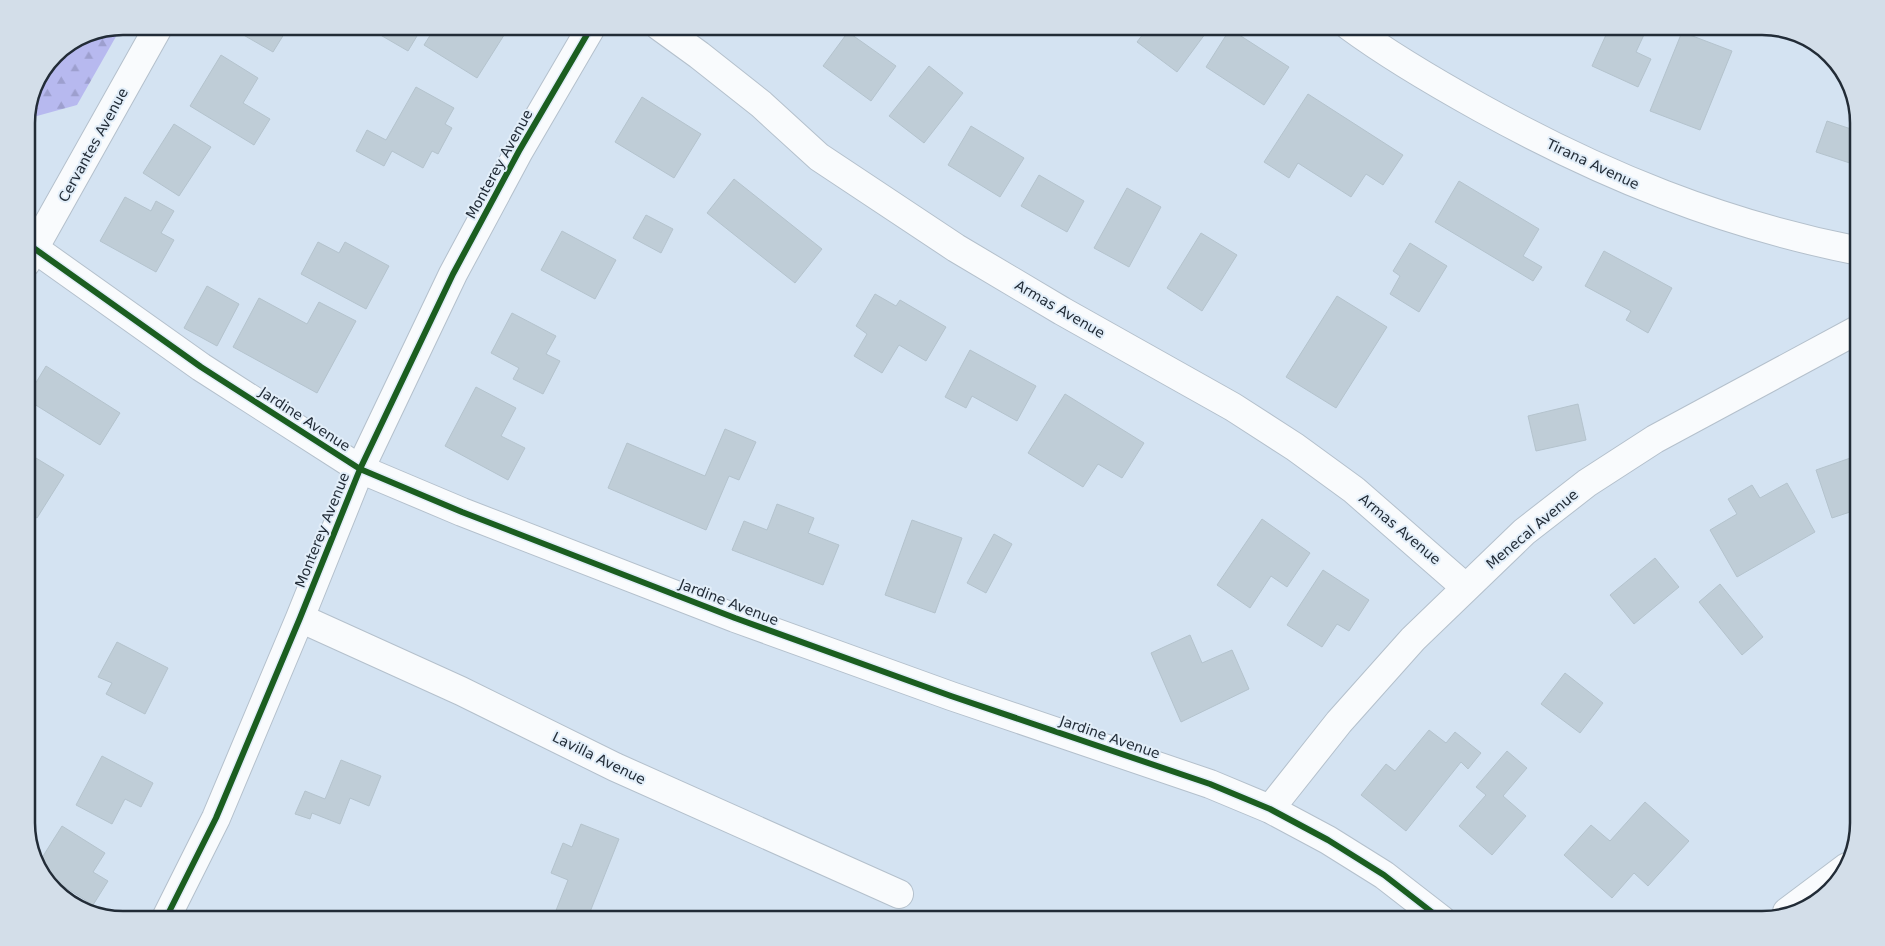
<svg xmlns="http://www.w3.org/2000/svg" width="1885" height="946" viewBox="0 0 1885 946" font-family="'DejaVu Sans',sans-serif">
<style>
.forest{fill:url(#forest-firs)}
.building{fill:#bfcdd7;stroke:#b4c3cd}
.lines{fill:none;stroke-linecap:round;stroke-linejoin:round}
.street-casing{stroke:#b4c0cc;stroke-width:30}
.secondary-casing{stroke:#b4c0cc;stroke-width:30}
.street{stroke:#f9fbfd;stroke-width:28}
.secondary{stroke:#f9fbfd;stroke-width:28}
.cycleway-casing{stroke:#e2eef9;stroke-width:9}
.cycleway{stroke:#1b5e20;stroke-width:6}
.labels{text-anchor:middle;stroke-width:4;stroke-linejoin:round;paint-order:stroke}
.street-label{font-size:14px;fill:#222c37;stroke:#e2eef9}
.rim{fill:none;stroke:#222c37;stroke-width:2.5}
</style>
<defs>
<pattern id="forest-firs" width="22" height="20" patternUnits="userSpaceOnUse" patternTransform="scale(1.25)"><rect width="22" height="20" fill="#b7b9ef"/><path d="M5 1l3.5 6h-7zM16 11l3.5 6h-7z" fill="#9d9fce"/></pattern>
</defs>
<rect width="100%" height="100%" fill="#d4e3f2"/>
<path class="forest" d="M122,26L77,105L26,119L55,54L86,33Z"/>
<path class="building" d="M235,26H289L273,52L233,29Z
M381,26H423L408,51L377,33Z
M436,26H496L506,32L477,78L424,45Z
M1149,26H1211L1177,72L1137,42Z
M1610,26H1648L1636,52L1651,59L1638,87L1592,66Z
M1230,29L1289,67L1264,105L1206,67Z
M848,32L896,66L871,101L823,66Z
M1682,32L1732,51L1700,130L1650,111Z
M221,55L258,78L243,103L270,119L254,145L190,106Z
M929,66L963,93L924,143L889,116Z
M416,87L454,108L445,124L452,128L438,154L432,151L423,168L392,151L384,166L356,151L367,130L386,140Z
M1308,94L1403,155L1383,185L1366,174L1351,197L1298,163L1289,178L1264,162Z
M642,97L701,134L674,178L615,142Z
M1858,116L1859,166L1816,152L1827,121L1854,130Z
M174,124L211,147L179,196L143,173Z
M971,126L1024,158L1000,197L948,165Z
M1039,175L1084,201L1067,232L1021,206Z
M734,179L822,249L795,283L707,213Z
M1459,181L1539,229L1523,256L1542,267L1533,281L1435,222Z
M1127,188L1161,207L1129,267L1094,248Z
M125,197L151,211L156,201L174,211L161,233L174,240L156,272L100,241Z
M646,215L673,229L661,253L633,238Z
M562,231L616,260L595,299L541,270Z
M1201,233L1237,255L1202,311L1167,288Z
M318,242L339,253L345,242L389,266L366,309L301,274Z
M1410,243L1447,266L1419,312L1390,294L1400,276L1393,271Z
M1604,251L1672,288L1648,333L1626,320L1631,311L1585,286Z
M207,286L239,304L217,346L184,328Z
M875,294L896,306L900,300L946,327L926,361L899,345L882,373L854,356L867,334L856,326Z
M1337,296L1387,327L1336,408L1286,377Z
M259,298L307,324L319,302L356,321L317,393L233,347Z
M512,313L556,336L546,354L560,361L543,394L513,379L519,368L491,353Z
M970,350L1036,386L1017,421L972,396L966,408L945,397Z
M46,366L120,413L100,445L26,399Z
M476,387L516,408L501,436L525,448L508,480L445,446Z
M1065,394L1144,443L1122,478L1098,464L1083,487L1028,453Z
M1578,404L1586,440L1536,451L1528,416Z
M725,429L756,442L739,480L729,476L706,530L608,488L627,443L705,476Z
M26,452L64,475L37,518L26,511Z
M1859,455V509L1832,518L1816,470Z
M1787,483L1815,532L1737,577L1710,530L1737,514L1728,499L1752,485L1760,498Z
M777,504L814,518L808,533L839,545L823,585L732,550L744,521L767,530Z
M1262,519L1310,553L1287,587L1271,576L1250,608L1217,585Z
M912,520L962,538L935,613L885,595Z
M994,534L1012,544L986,593L967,583Z
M1655,558L1679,587L1634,624L1610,595Z
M1323,570L1369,600L1349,631L1337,624L1322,647L1287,625Z
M1720,584L1763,637L1742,655L1699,602Z
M1190,635L1202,663L1232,650L1249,689L1181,722L1151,653Z
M117,642L168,668L145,714L106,694L112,683L98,677Z
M1565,673L1603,703L1580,733L1541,704Z
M1429,730L1446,743L1455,732L1481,753L1468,769L1461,762L1406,831L1361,795L1386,764L1395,771Z
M1507,751L1527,768L1503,796L1526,816L1492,855L1459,826L1486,795L1476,787Z
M102,756L153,783L141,807L125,799L112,824L76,805Z
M341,760L381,776L369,806L350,798L340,824L312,813L310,819L295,814L305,791L325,799Z
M1645,802L1689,841L1648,886L1634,873L1612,898L1564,855L1591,825L1610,841Z
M581,824L619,839L588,917L575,911L572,919L555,913L568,880L551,873L563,843L572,847Z
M62,826L105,853L93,872L108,881L93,905L41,872L38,864Z"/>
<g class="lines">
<g class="street-casing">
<path id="street" d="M659,26L699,55L761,104L819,157L956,248L1062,311L1233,407L1295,447L1354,490L1465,587
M1349,26C1391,57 1436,83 1481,108C1602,175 1722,224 1859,251
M35,249L201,367L360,469L462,512L735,618L951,696L1210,784L1270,809L1328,840L1384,875L1442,920
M300,618L461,691L615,767L899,894
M1270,809L1339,722L1413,639L1524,532L1587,483L1655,439L1859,329
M1787,912L1847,867
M165,920L216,818L300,618L360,469L453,274L519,151L592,26"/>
</g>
<g class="secondary-casing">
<path id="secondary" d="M26,263L159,26"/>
</g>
<use href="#street" class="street"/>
<use href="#secondary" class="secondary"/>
<g class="cycleway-casing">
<path id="cycleway" d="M35,249L201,367L360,469L462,512L735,618L951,696L1210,784L1270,809L1328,840L1384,875L1442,920
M165,920L216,818L300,618L360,469L453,274L519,151L592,26"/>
</g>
<use href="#cycleway" class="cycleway"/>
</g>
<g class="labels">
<g class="street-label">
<text transform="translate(93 145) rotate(-61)" y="5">Cervantes Avenue</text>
<text transform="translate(499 164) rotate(-61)" y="5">Monterey Avenue</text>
<text transform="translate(1593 164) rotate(25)" y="5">Tirana Avenue</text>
<text transform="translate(1060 309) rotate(30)" y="5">Armas Avenue</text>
<text transform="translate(305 419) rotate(33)" y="5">Jardine Avenue</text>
<text transform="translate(1400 529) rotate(40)" y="5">Armas Avenue</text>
<text transform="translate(1532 529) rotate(-40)" y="5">Menecal Avenue</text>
<text transform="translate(322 530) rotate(-68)" y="5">Monterey Avenue</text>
<text transform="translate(729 602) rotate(21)" y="5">Jardine Avenue</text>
<text transform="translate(1110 737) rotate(19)" y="5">Jardine Avenue</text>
<text transform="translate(599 758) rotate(26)" y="5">Lavilla Avenue</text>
</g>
</g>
<path d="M0 0H1885V946H0ZM123 35H1762A88 88 0 0 1 1850 123V823A88 88 0 0 1 1762 911H123A88 88 0 0 1 35 823V123A88 88 0 0 1 123 35Z" fill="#d3dee9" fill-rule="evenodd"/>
<path class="rim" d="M123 35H1762A88 88 0 0 1 1850 123V823A88 88 0 0 1 1762 911H123A88 88 0 0 1 35 823V123A88 88 0 0 1 123 35Z"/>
</svg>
